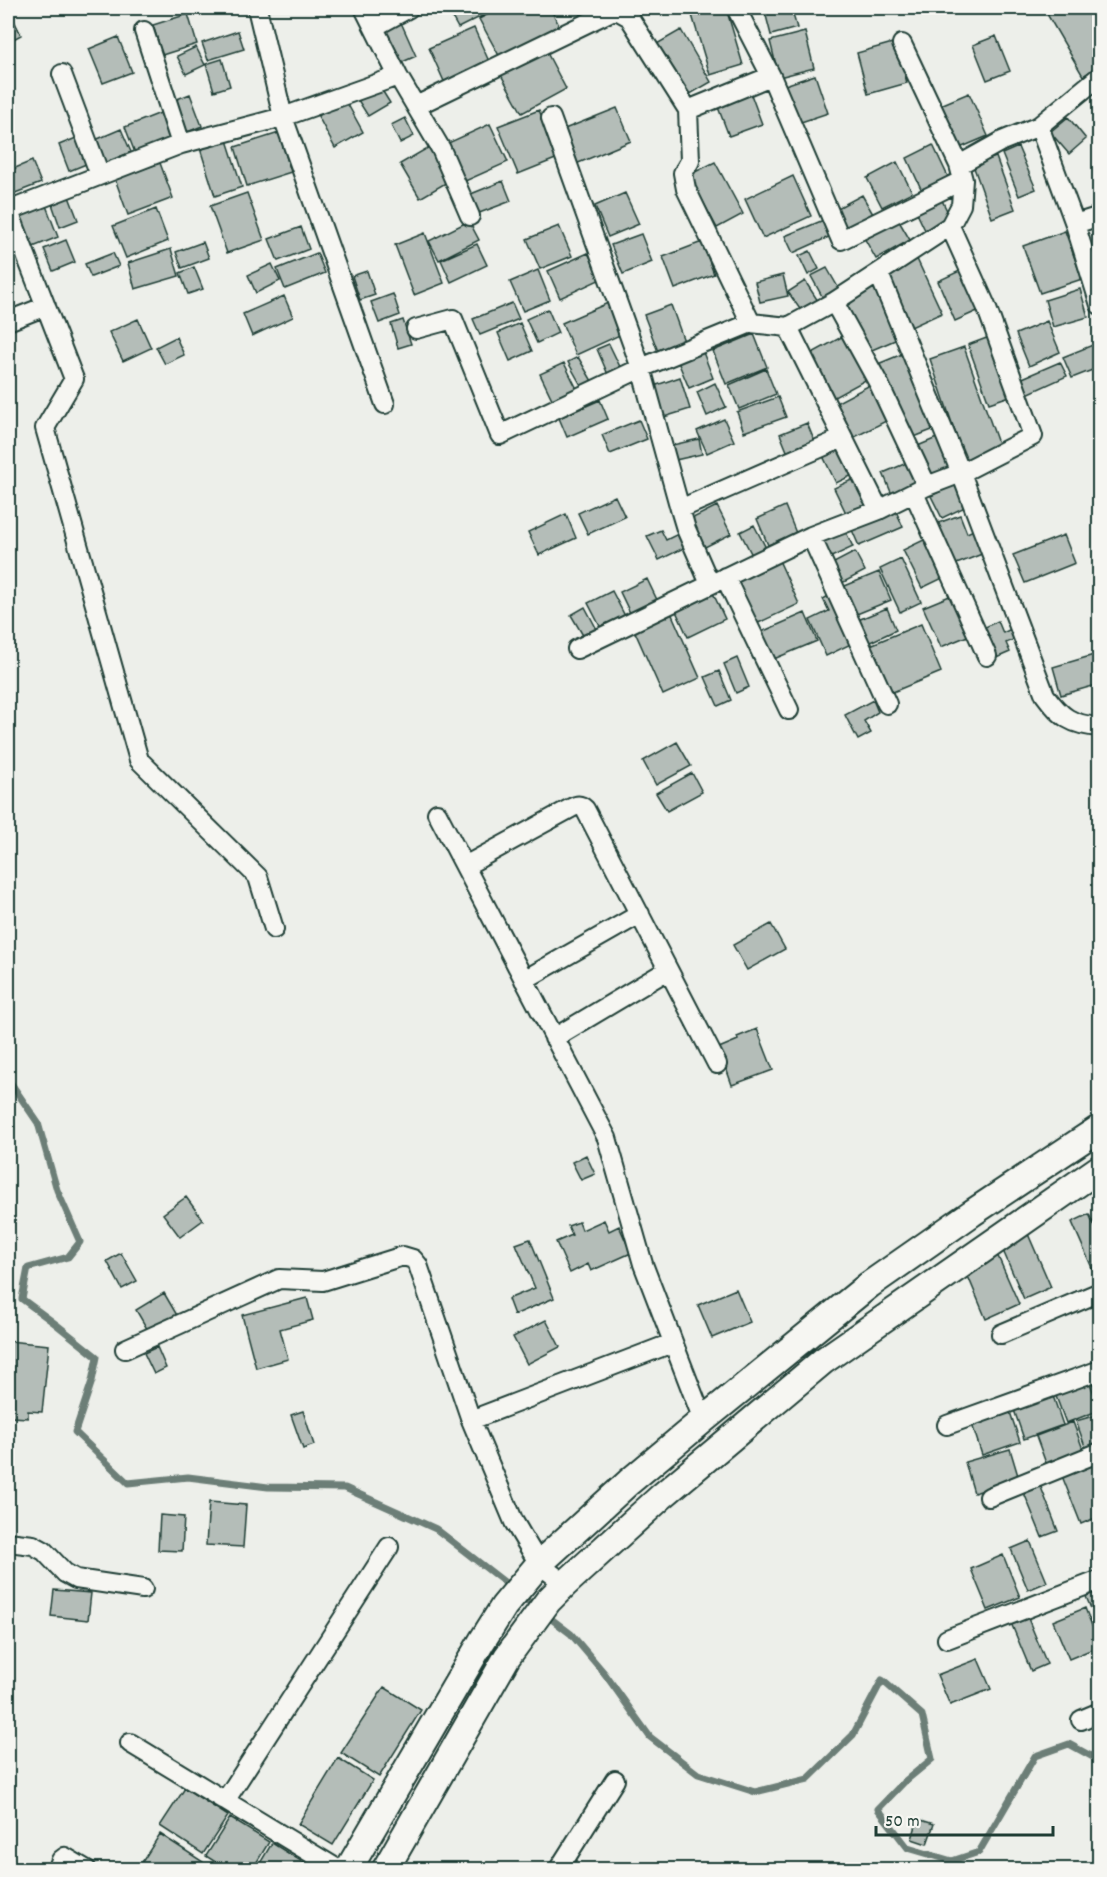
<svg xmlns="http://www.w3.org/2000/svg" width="1107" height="1877" viewBox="0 0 1107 1877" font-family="Dekko,sans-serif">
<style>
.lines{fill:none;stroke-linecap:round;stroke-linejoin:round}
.stream{stroke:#6c7e77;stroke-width:7}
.building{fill:#b4bdb8;stroke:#1f3d34;stroke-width:1.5}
.street-casing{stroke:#1f3d34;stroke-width:22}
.secondary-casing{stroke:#1f3d34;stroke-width:30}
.street{stroke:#f6f6f2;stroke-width:18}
.secondary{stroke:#f6f6f2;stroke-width:26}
</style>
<rect width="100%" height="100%" fill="#edefea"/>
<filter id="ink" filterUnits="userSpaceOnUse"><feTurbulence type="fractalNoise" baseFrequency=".0167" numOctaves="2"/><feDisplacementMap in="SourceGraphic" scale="12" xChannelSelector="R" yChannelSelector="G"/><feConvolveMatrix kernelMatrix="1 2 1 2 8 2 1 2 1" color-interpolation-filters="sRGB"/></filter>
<g filter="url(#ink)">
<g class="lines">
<path class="stream" d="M8,1079L38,1123L57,1190L80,1242L68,1257L28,1268L22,1299L57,1325L97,1357L92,1381L75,1432L128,1483L188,1477L268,1487L345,1488L436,1529L512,1588
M520,1595L571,1634L605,1674L650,1737L698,1774L755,1792L808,1779L853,1735L882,1680L922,1715L932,1759L904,1782L878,1809L908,1848L952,1861L979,1852L1035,1756L1069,1744L1100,1761"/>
</g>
<path class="building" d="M8,8L21,35L8,42Z
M447,8H495L496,9L458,28Z
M500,8H550L561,29L502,61L479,19Z
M717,8H726L743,65L710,75L692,15Z
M764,8H791L797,28L771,35Z
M1058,8H1100V66L1083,76L1047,14Z
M188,14L197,44L162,55L153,25Z
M399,18L416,56L398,64L380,27Z
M474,28L492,68L447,88L429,48Z
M681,30L711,82L685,97L655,45Z
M238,31L244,49L208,60L202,43Z
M805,32L814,68L779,77L770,41Z
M996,36L1010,71L987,80L973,45Z
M118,37L132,72L103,83L89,49Z
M896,42L907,83L868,94L857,53Z
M196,47L205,65L186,74L177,56Z
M545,49L566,89L522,113L500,73Z
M222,59L230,86L214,91L206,64Z
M815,75L828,113L795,124L782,86Z
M380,87L390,103L368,116L358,100Z
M749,89L762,124L729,136L716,102Z
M969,93L988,136L955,150L936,107Z
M190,94L202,126L185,133L172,101Z
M346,101L363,132L335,148L318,116Z
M617,108L631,141L576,164L562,130Z
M539,110L558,158L518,174L498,126Z
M163,112L175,143L137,158L125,127Z
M1068,117L1086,139L1069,154L1050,132Z
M405,118L414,136L400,143L391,125Z
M490,124L508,162L463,182L446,144Z
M121,129L131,152L102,164L93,141Z
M279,133L291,172L247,186L235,147Z
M81,136L91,162L69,171L59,145Z
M226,137L242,187L215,196L199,145Z
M933,145L950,181L923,193L907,158Z
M431,146L451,180L420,198L400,164Z
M1018,147L1036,189L1019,196L1002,154Z
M996,157L1015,209L992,218L973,165Z
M32,161L41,183L10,195L8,188V171Z
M715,162L743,214L717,228L689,175Z
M897,162L912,192L882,207L867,178Z
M160,163L173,198L128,215L115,179Z
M793,176L811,216L763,238L745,199Z
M503,181L511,201L474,215L466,196Z
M247,193L264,240L227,253L210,206Z
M625,193L639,224L608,237L595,206Z
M68,194L78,220L60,227L51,201Z
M939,194L950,217L925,230L914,207Z
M862,195L873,214L843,230L832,211Z
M45,203L58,237L33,247L20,213Z
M156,209L168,241L126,258L113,226Z
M896,216L910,240L876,259L862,234Z
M826,219L833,235L793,253L785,236Z
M469,221L479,240L439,260L429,241Z
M559,226L572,256L540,269L527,239Z
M301,227L309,249L278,261L269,239Z
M1065,231L1082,279L1040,293L1023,246Z
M425,233L444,283L414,295L395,245Z
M641,234L652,262L623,274L611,245Z
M66,240L75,262L53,271L44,249Z
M203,242L209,258L182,268L176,252Z
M702,242L714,274L675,289L663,257Z
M477,244L487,265L451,282L441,260Z
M171,249L179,276L135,289L128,263Z
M810,251L819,269L808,275L799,256Z
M113,253L119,266L91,277L85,264Z
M317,253L325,273L285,289L277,269Z
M588,253L601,279L560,298L548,271Z
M916,257L942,313L911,327L886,271Z
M272,264L280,281L256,293L248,275Z
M194,267L203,289L188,294L180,273Z
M827,268L839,289L823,298L811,276Z
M966,268L984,308L955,321L938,281Z
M538,270L550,300L523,311L510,282Z
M367,271L375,295L360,300L352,276Z
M783,275L788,296L760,302L755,282Z
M805,281L820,304L804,315L788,292Z
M879,285L902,337L865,353L842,301Z
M1080,289L1088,317L1053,327L1045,300Z
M393,294L400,315L379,323L371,302Z
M284,296L293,317L252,336L243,314Z
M512,303L519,319L480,335L473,319Z
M608,303L622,334L576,355L562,323Z
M671,305L685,344L659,354L644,315Z
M548,309L558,333L537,343L526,319Z
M138,319L151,348L123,361L109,332Z
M403,320L411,344L398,348L391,324Z
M1047,321L1060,352L1029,366L1016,334Z
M520,323L532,351L510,361L498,333Z
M754,334L767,367L726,384L713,351Z
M847,334L871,377L829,400L805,357Z
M992,336L1013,395L989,403L968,345Z
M176,337L184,355L165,364L156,347Z
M1100,342V367L1072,378L1063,357Z
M609,344L622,371L609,377L597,349Z
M701,347L713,378L689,388L676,357Z
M964,347L1000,449L965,461L930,359Z
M907,352L937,428L909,439L878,364Z
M578,357L592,381L582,387L568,362Z
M1060,362L1067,376L1025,395L1018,380Z
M564,363L578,391L554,403L540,374Z
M766,369L776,394L739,409L729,385Z
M680,377L690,409L664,417L654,386Z
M715,383L726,407L707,416L697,392Z
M870,385L888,420L851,439L832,405Z
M778,397L786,417L744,432L737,412Z
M600,400L608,419L567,437L559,418Z
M724,419L734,441L707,453L697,431Z
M639,420L647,439L610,454L602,435Z
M807,423L816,445L789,456L780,434Z
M939,437L952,467L927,478L913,448Z
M699,439L702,454L671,461L668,446Z
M844,446L857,473L836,483L823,456Z
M909,462L919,486L893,497L883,473Z
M858,477L870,504L847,515L834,488Z
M955,484L965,507L942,518L931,496Z
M615,496L625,517L588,534L578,513Z
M717,506L731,534L703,548L689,520Z
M785,506L796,533L768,545L757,519Z
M896,511L903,527L859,546L852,530Z
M566,514L576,538L539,555L528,532Z
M960,515L967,533L978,528L987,552L949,567L933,525Z
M754,525L767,550L753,557L740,532Z
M843,526L853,547L827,559L817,539Z
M661,530L666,540L682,532L688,546L659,560L647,536Z
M1064,535L1075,563L1025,583L1013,555Z
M930,537L949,575L922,588L903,550Z
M855,552L865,571L840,584L830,565Z
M777,556L799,604L754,625L732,577Z
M901,559L921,602L900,612L880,569Z
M879,572L891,600L852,616L840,588Z
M647,579L659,604L632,617L620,592Z
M612,591L627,620L603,632L588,603Z
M712,591L725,619L688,637L675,609Z
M832,594L855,642L826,656L810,620L829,611L823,599Z
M952,595L970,635L941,647L923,607Z
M585,607L601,637L588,644L571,615Z
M669,608L700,678L663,695L632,625Z
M887,608L896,630L868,643L858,620Z
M805,613L817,641L769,661L757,634Z
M998,621L1003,633L1011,629L1015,639L1006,643L1010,652L994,659L981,629Z
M921,624L941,672L888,694L868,646Z
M1094,655L1100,674V684L1061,695L1053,667Z
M737,658L749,687L736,693L724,664Z
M719,671L731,700L718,706L705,677Z
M873,700L878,712L864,721L871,733L858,740L845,715Z
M677,742L691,766L656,785L643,761Z
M692,773L702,792L667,811L656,793Z
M771,924L785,949L747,970L733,945Z
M757,1029L773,1070L732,1085L719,1048L738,1040L737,1037Z
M586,1155L595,1174L581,1180L572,1162Z
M186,1197L203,1220L180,1237L163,1214Z
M1089,1214L1100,1238V1268L1093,1270L1072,1222Z
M604,1220L609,1231L619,1226L631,1253L591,1271L588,1264L570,1273L556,1242L572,1235L568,1226L579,1222L582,1230Z
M1028,1234L1051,1287L1024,1299L1001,1246Z
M530,1239L554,1298L514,1315L508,1299L535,1288L516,1244Z
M121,1253L137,1281L122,1289L107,1261Z
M997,1254L1019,1304L986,1319L965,1269Z
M736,1289L750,1322L712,1338L698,1305Z
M164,1293L178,1317L150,1334L136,1310Z
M307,1298L313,1320L280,1329L288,1359L256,1368L242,1315Z
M546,1320L560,1347L527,1364L513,1337Z
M8,1341L49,1345L42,1412L28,1411V1418L11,1417V1409H8Z
M157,1347L166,1368L154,1374L144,1353Z
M1100,1376V1401L1091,1379Z
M1088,1378L1100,1410L1066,1423L1054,1391Z
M1052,1393L1063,1425L1024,1439L1013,1407Z
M1009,1409L1020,1442L982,1455L971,1421Z
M303,1411L314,1445L303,1449L291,1415Z
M1100,1414V1448L1087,1452L1076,1421Z
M1073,1422L1084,1452L1047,1466L1036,1436Z
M1010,1449L1019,1479L974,1493L965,1462Z
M1096,1462L1100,1472V1516L1081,1524L1062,1476Z
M1039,1482L1058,1531L1042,1537L1022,1488Z
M209,1502L246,1505L243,1547L206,1545Z
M160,1515L184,1517L182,1551L158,1550Z
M1030,1541L1047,1582L1028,1590L1011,1549Z
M1003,1555L1020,1597L988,1610L971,1569Z
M1099,1588L1100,1625L1098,1626L1085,1594Z
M54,1590L91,1593L88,1620L51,1616Z
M1085,1608L1100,1646L1069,1659L1053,1621Z
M1027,1616L1047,1664L1031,1671L1011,1623Z
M978,1659L991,1689L950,1705L937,1675Z
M384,1687L421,1710L379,1777L341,1753Z
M338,1758L373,1780L333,1845L298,1824Z
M185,1788L228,1816L203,1854L160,1826Z
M230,1818L269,1842L252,1870H228L206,1856Z
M918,1819L934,1824L927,1844L912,1839Z
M160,1834L203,1862L199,1870H137Z
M272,1843L309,1866L307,1870H256Z"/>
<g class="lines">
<g class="street-casing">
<path id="street" d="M257,8L283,117L385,404
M364,8L398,76L441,149L470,216
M613,8L629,17L688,110L690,161L683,173L686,189L751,323
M736,8L771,76
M374,27L409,8
M144,31L181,144
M902,44L959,165
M62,74L100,175
M416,106L614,10
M688,110L771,76L841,240L963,180
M551,118L641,368L680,509
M1039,126L1075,224L1100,305
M8,209L74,379L45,428L139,760L258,877L274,929
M8,211L181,144L283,117L398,76
M1075,224L1100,216
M879,274L961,473L1045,695C1061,717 1071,725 1100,727
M834,302L879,384L927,486
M8,321L46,306
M788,327L879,510
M416,329L453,319L500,435L641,368L751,323L788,327L834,302L950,226L961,205L963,180L959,165L1002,141L1039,126L1100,76
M914,493L987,656
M811,536L887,704
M725,577L789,710
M710,584L686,529L680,509L843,438
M577,649L811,536L879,510L927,486L961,473L1033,436L986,306L950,226
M437,813L607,1138L643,1264L703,1420
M465,866L571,808C577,805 580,804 585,809L717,1064
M524,980L640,914
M554,1038L668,970
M1001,1334L1100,1292
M125,1349L279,1279L323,1281L403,1256L413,1259L418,1265L471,1420L672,1343
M471,1420L514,1522L539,1564L565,1584
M947,1425L1100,1370
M989,1497L1100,1452
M8,1542L33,1545L44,1551L65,1573L76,1579L143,1589
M947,1639L1100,1580
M1081,1720L1100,1712
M130,1743L339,1870
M225,1801L389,1547
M57,1870L61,1860L65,1857L87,1870
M558,1870L615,1780"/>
</g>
<g class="secondary-casing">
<path id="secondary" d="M348,1870L482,1641L504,1606L539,1564L629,1482L703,1420L869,1285L972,1213L1100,1128
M385,1870L507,1657L548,1601L565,1584L662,1496L823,1361L1100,1168"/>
</g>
<use href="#street" class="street"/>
<use href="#secondary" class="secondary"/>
</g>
</g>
<rect width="1107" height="1877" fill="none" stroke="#f6f6f2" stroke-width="30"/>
<rect x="15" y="15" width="1077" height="1847" fill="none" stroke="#1f3d34" stroke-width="2" filter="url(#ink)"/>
<path d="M876 1826v9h177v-9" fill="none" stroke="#1f3d34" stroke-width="3"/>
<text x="885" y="1826" font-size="18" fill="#1f3d34" stroke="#f6f6f2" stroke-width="4.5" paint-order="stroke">50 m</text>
</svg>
